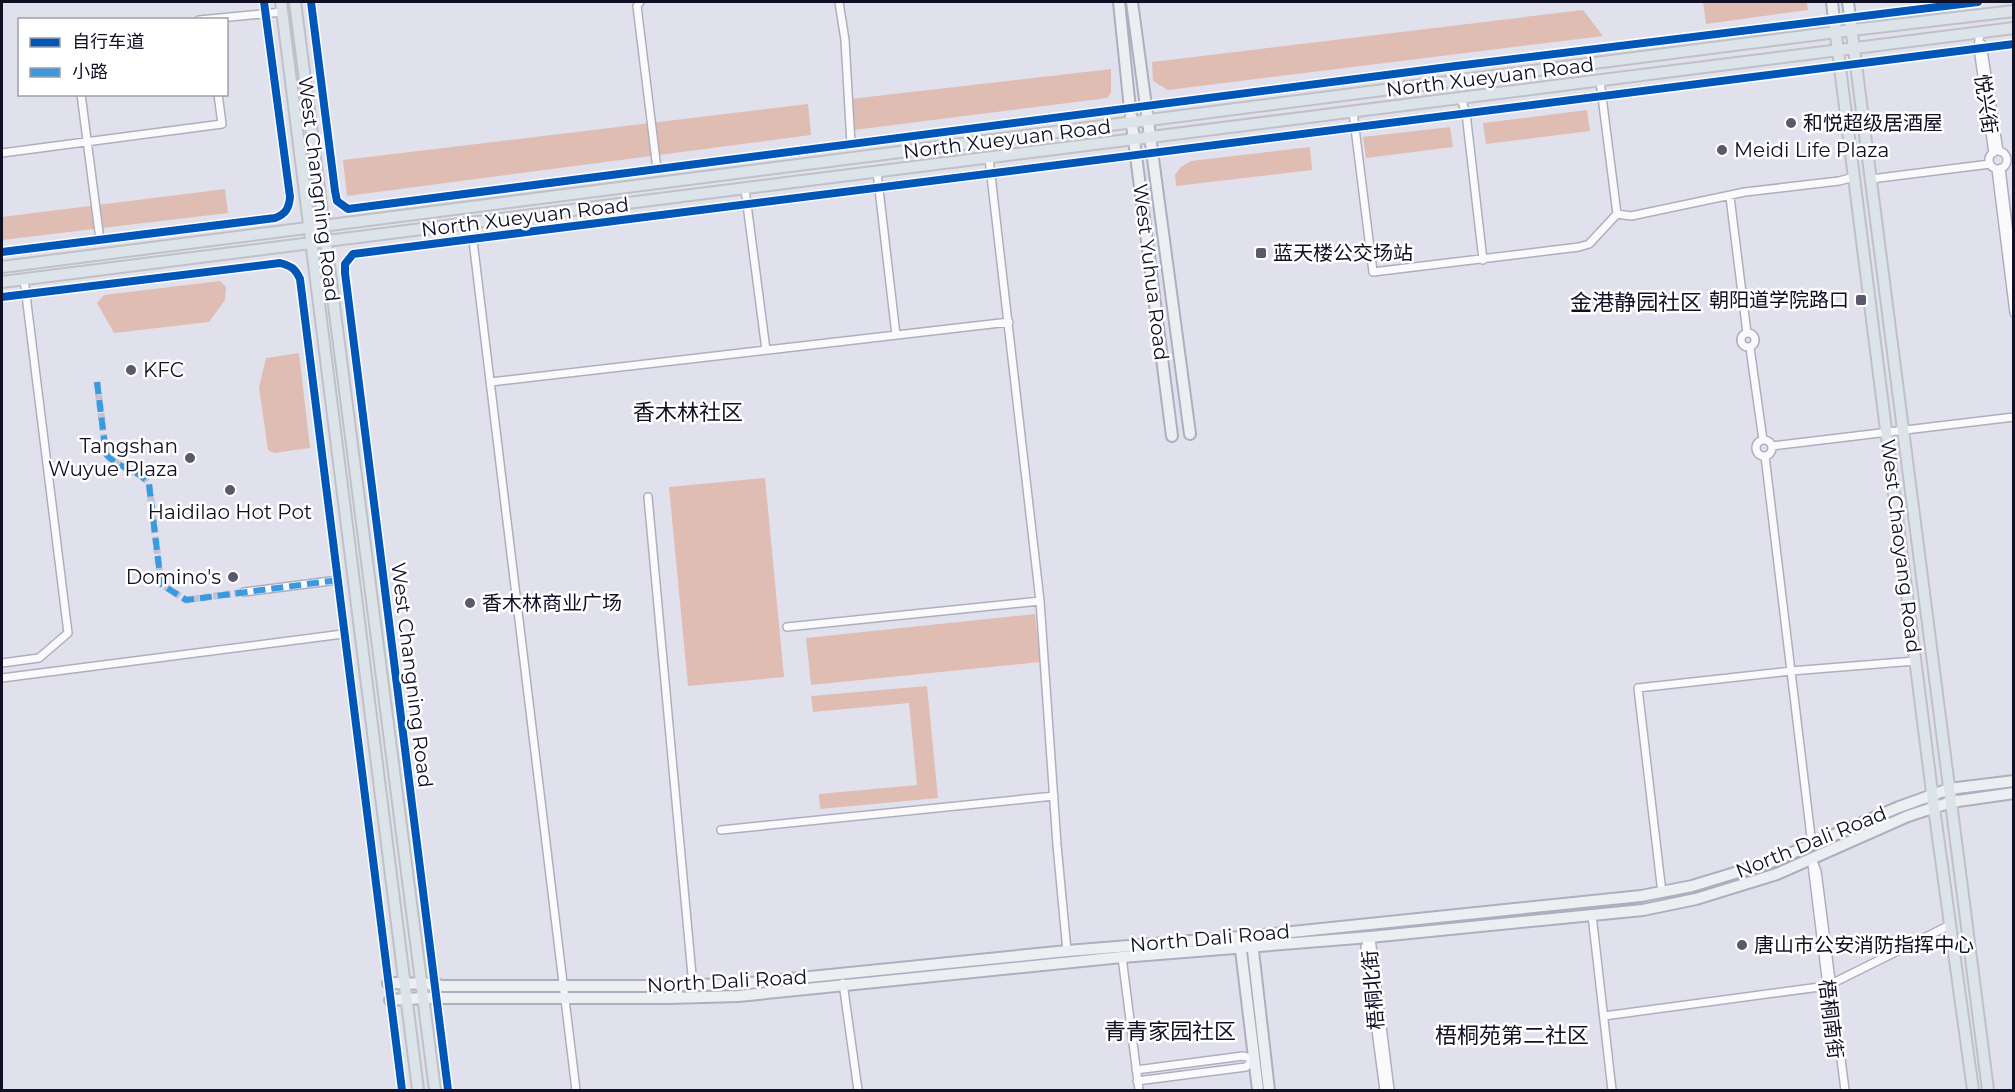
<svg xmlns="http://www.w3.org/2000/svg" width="2015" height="1092" viewBox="0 0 2015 1092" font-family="Montserrat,'Noto Sans SC',sans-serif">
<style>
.green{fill:#dfbdb3}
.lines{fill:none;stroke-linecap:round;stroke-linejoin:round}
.street-tunnel{stroke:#c2c2d0;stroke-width:7;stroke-dasharray:7 3.5;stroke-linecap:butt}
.street-casing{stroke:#afaebf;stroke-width:10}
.secondary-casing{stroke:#afaebf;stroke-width:14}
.primary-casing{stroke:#c0c0c9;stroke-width:14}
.street{stroke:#fafafc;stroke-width:7}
.secondary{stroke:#eceff2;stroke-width:10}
.primary{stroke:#dde4e9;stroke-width:10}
.quiet{stroke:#3a9ae0;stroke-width:6;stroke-dasharray:12 6;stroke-linecap:butt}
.cycleway-casing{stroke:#fff;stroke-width:11}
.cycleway{stroke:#0057b8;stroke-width:8}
.poi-dot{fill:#5a586b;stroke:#fff;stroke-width:2}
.labels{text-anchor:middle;stroke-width:5;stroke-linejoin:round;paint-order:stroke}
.street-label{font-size:20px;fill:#110f24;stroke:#fff}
.poi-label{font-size:20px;fill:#110f24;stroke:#fff;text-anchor:start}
.quarter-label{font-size:22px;fill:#110f24;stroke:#fff}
</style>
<rect width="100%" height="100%" fill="#e1e1ee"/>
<path class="green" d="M1703,2H1807L1808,10L1706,24Z
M1583,10L1603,36L1168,90L1153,81L1152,62Z
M1111,69V93L1107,98L854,130L850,99Z
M808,104L811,135L347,196L343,160Z
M1587,110L1590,131L1486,144L1483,123Z
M1450,127L1453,147L1366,158L1363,137Z
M1310,147L1312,170L1176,186L1175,175L1181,167L1191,161Z
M225,189L228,213L2,240V217Z
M220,281L226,287L225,300L209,322L114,333L97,303L104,295Z
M299,353L310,448L274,453L268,450L259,387L266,358Z
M765,478L784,677L688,686L669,487Z
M1035,614L1040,662L811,685L806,638Z
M927,686L938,798L820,809L819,794L917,785L909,703L813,712L811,696Z"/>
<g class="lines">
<path class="street-tunnel" d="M97,382L106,454C118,469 139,469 149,484L161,584L186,600L244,592"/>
<g class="street-casing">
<path id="street" d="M311,2L335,191L337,201L348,209L1456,66L1978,2
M640,2L637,6L657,169
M839,2L845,40L851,144
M199,20L282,12
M1980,32L1978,48L1993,153
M1982,44L1999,151
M1600,81L1617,214
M81,94L100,240
M1461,99L1466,113L1483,260
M1353,112L1373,272L1579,247L1589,244L1617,214L1631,216L1745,192L1839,181L1854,177
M1989 160a9 9 0 1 1 18 0a9 9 0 1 1-18 0Z
M2,153L222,124L218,94
M989,158L1040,601L1057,845L1067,951
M2001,168L2014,275
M1996,169L2014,313
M877,172L896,335
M1871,179L1990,164
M745,189L766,350
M1730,197L1747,333
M471,224L576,1090
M2,252L275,218C286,214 289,208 290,197L264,2
M2,297L280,263C291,266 295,268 300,279L402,1090
M1741 340a7 7 0 1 1 14 0a7 7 0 1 1-14 0Z
M1750,348L1763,440
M491,382L1009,322
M1756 448a8 8 0 1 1 16 0a8 8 0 1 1-16 0Z
M1772,446L2014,417
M1765,456L1812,845
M648,497L693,986
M244,592L338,580
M787,627L1040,601
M2,663L39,658L68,633L24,279
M2,678L343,634
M721,830L1054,796
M1812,859L1817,871L1845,1090
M1812,864L1829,1002
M1662,893L1638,688L1791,671L1915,661
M1592,915L1612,1090
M1370,937L1365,947L1384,1090
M1371,938L1390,1090
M1122,957L1139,1090
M843,983L858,1090
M1604,1016L1827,986L1950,925
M1136,1070L1243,1056L1254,1059
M1137,1081L1246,1067L1254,1059
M448,1090L345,273V264L353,254L2014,44"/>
</g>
<g class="secondary-casing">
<path id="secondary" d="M1119,2L1130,109L1172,436
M1132,2L1190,434
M1832,2L1834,20
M1848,2L1850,18
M1240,942L1258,1090
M1252,942L1269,1090
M388,983L435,984L442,986H644L740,984L1067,951L1253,936L1641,896L1692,886L1771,862L1899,807L1949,789L2014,781
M390,1000L424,998H669L738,996L1122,957L1370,937L1643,910L1696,899L1777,874L1908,816L1951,802L2014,793"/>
</g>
<g class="primary-casing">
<path id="primary" d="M281,2L418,1090
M295,2L435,1090
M1850,18L1988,1090
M1834,20L1934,808L1973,1090
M2,267L1852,30L2014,11
M2,282L2014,28"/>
</g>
<use href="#street" class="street"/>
<use href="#secondary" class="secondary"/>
<use href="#primary" class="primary"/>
<path class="quiet" d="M97,382L106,454C118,469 139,469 149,484L161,584L186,600L338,580"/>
<g class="cycleway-casing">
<path id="cycleway" d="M311,2L335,191L337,201L348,209L1456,66L1978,2
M2,252L275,218C286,214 289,208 290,197L264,2
M2,297L280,263C291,266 295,268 300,279L402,1090
M448,1090L345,273V264L353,254L2014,44"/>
</g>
<use href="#cycleway" class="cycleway"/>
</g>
<g class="poi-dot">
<circle cx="1791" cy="123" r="6"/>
<circle cx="1722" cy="150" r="6"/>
<rect x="1255" y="247" width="12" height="12" rx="3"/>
<rect x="1855" y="294" width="12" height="12" rx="3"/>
<circle cx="131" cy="370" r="6"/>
<circle cx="190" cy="458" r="6"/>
<circle cx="230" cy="490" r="6"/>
<circle cx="233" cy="577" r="6"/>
<circle cx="470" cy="603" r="6"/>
<circle cx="1742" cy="945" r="6"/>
</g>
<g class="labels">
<g class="street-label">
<text transform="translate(1490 77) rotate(-7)" y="7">North Xueyuan Road</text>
<text transform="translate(1986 104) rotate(82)" y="7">悦兴街</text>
<text transform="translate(1007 139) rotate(-7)" y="7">North Xueyuan Road</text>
<text transform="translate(319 189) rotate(83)" y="7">West Changning Road</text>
<text transform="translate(525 217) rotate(-7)" y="7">North Xueyuan Road</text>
<text transform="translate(1151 272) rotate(83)" y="7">West Yuhua Road</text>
<text transform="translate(1901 546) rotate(83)" y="7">West Chaoyang Road</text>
<text transform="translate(412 675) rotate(83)" y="7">West Changning Road</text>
<text transform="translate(1811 842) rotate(-22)" y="7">North Dali Road</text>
<text transform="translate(1210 938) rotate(-5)" y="7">North Dali Road</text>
<text transform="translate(727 981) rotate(-3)" y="7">North Dali Road</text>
<text transform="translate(1373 990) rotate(-95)" y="7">梧桐北街</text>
<text transform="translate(1831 1019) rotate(83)" y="7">梧桐南街</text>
</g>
<g class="poi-label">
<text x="1803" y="130">和悦超级居酒屋</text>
<text x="1734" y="157">Meidi Life Plaza</text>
<text x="1273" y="260">蓝天楼公交场站</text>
<text x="1849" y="307" text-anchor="end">朝阳道学院路口</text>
<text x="143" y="377">KFC</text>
<text x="178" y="453" text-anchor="end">Tangshan<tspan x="178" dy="23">Wuyue Plaza</tspan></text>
<text x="230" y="519" text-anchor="middle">Haidilao Hot Pot</text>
<text x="221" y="584" text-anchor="end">Domino's</text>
<text x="482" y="610">香木林商业广场</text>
<text x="1754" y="952">唐山市公安消防指挥中心</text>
</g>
<g class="quarter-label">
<text x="1636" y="310">金港静园社区</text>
<text x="688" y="420">香木林社区</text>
<text x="1170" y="1039">青青家园社区</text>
<text x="1512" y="1043">梧桐苑第二社区</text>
</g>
</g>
<rect width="2015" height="1092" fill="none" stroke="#110f24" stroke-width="6"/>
<rect x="18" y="18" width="210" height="78" fill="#ffffff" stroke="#a09fa7" stroke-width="1.5"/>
<rect x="30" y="38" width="30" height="9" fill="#0057b8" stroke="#a09fa7" stroke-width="1.5"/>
<text x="72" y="48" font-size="18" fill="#110f24">自行车道</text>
<rect x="30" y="68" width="30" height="9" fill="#3a9ae0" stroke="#a09fa7" stroke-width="1.5"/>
<text x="72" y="78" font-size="18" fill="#110f24">小路</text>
</svg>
